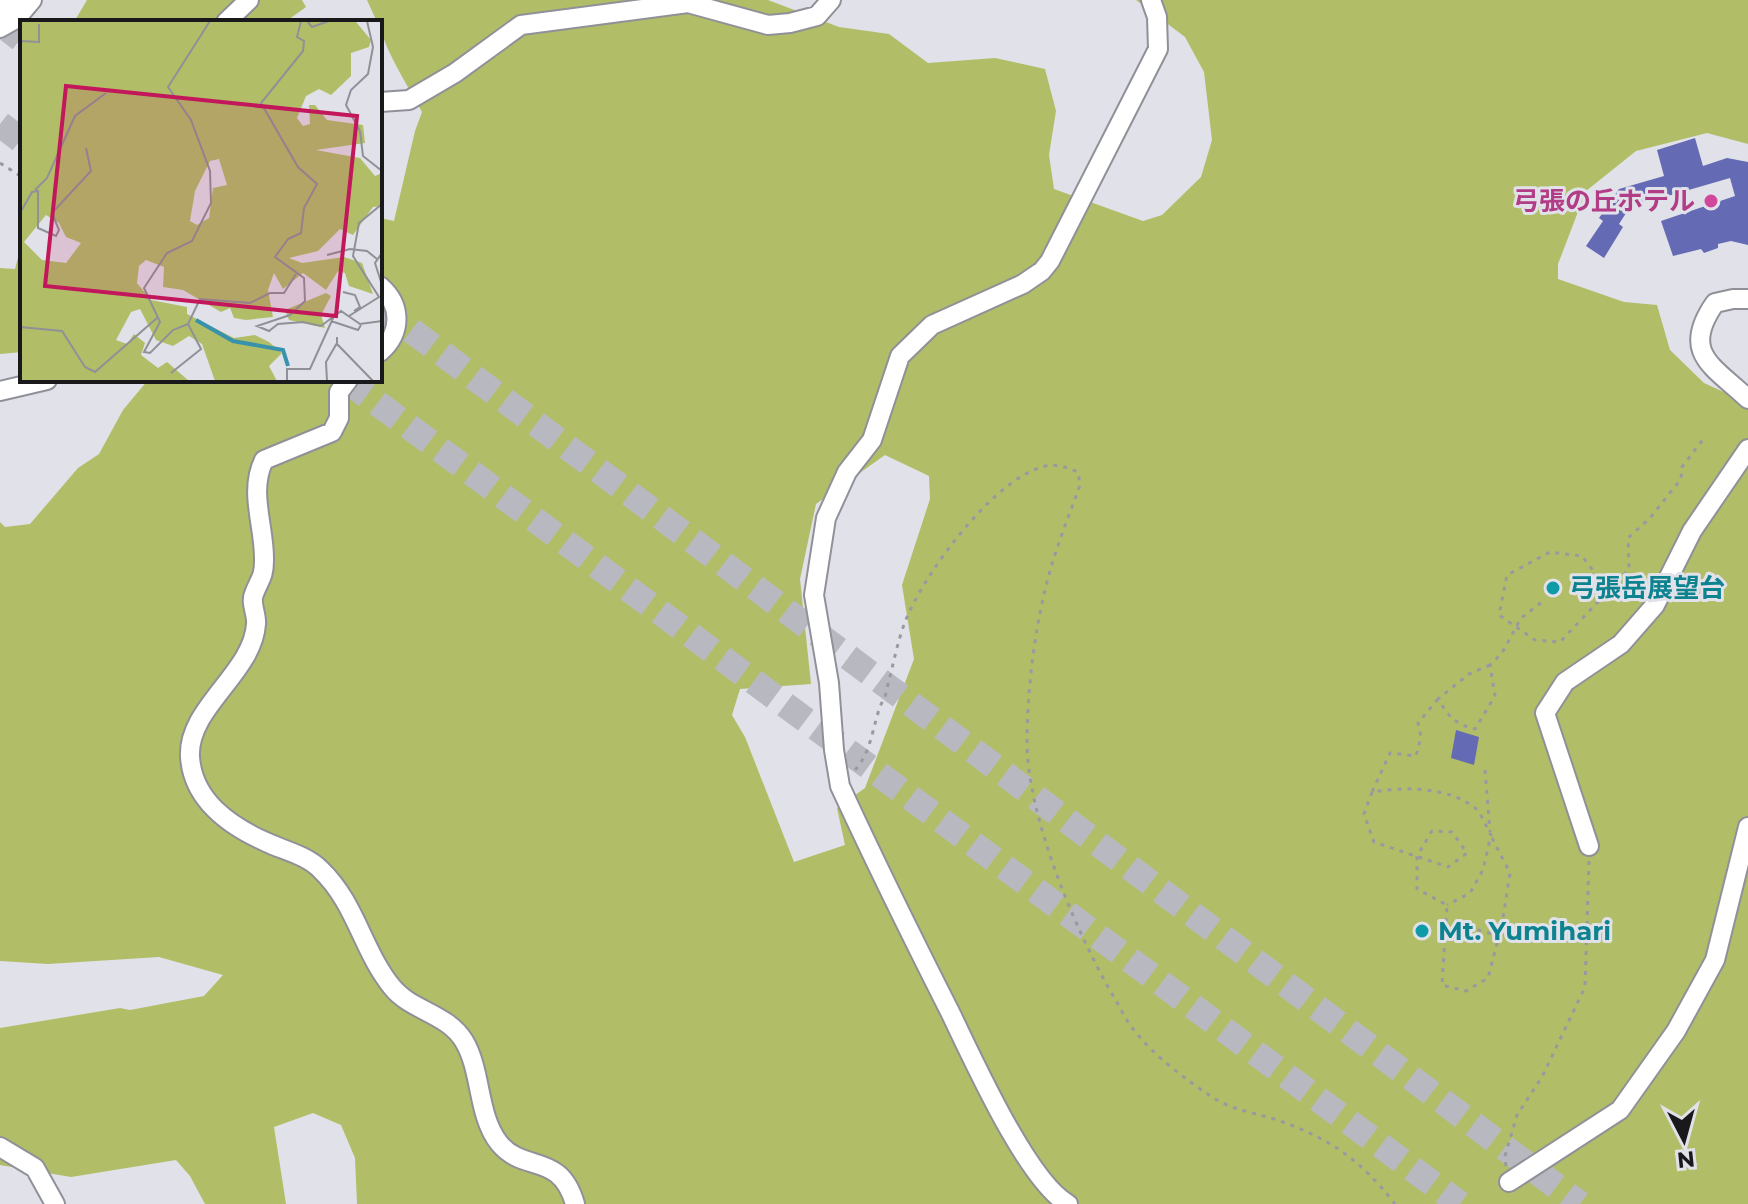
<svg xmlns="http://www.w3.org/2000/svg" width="1748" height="1204" viewBox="0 0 1748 1204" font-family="Montserrat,'Noto Sans JP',sans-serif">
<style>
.green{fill:#b1be67;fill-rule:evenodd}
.building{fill:#656ab4}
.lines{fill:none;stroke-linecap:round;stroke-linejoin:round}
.highway-tunnel{stroke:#b8b9c0;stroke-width:26;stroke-dasharray:26 13;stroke-linecap:butt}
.minor-casing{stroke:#909198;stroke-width:22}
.path{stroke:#999aa0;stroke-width:3;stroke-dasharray:4 6;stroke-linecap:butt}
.minor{stroke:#fff;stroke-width:18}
.hotel-dot{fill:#d1479c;stroke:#e0e1e9;stroke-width:3}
.culture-dot{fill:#0f9aa8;stroke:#e0e1e9;stroke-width:3}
.labels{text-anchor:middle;stroke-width:6;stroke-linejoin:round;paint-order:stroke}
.hotel-label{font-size:26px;font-weight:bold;fill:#b23c85;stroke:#e0e1e9;text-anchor:end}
.culture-label{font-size:26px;font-weight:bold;fill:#0d838f;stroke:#e0e1e9;text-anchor:start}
.inset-river{fill:none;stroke:#3892ab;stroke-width:4}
.inset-road{fill:none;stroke:#909197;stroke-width:2}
.view{fill:#c2185b;fill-opacity:0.15;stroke:#c2185b;stroke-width:4}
.inset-edge{fill:none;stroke:#19191c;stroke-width:4}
</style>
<rect width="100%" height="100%" fill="#e0e1e9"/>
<path class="green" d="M87,0H302L306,7L285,22H74Z
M367,0H768L839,27L889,34L928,63L995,58L1045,69L1056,111L1049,155L1054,189L1143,221L1162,215L1201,177L1212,140L1204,72L1185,37L1136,0H1748V144L1707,133L1636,151L1586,191L1558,264V279L1624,302L1657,305L1670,350L1704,383L1748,403V1204H357L355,1158L341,1125L313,1113L274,1127L286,1204H205L190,1176L176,1160L71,1177L0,1165V1028L120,1008L130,1010L204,996L223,975L159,957L48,964L0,961V522L5,527L30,524L78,468L99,454L123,410L148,380H380V218L394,221L415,131L422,112C411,91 380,43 380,22H377ZM885,455L929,476L930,499L902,585L914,659L865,788L837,808L845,845L794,862L745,737L732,715L740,689L811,684L800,579L816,504Z
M22,242V352L0,354V268L15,269Z"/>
<path class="building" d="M1695,138L1703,166L1727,158L1748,162V245L1731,241L1718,244V248L1704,253L1701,249L1673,256L1661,221L1735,196L1730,178L1630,207L1619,224L1623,227L1604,258L1586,246L1603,221L1599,218L1619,189L1664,176L1657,150Z
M1456,730L1479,737L1474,765L1451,758Z"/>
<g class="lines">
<path class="highway-tunnel" d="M0,23L22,40
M0,124L22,141
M380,307L1580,1204
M346,380L1460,1204"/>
<g class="minor-casing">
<path id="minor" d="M0,9L11,0
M226,22L249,0
M0,28L16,19L32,0
M380,102L409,100L455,73L521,25L688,3L768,25L790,23L817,16L831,0
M380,286C402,305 402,333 380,352
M1748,299H1733L1715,303C1680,353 1713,366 1748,399
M348,380L339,392V418L332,432L264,460C248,492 265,527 264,561C264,578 259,580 254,594C250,603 257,614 256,624C253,673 187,708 190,757C193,801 230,826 266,842C285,851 306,855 320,869C356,903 362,950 392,987C411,1011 447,1013 464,1041C482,1071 477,1115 499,1143C524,1174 560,1151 575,1204
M0,391L47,380
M1589,846L1545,713L1565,682L1621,644L1655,605L1692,531L1748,449
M0,1147L35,1168L55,1204
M1509,1182L1620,1110L1676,1031L1715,960L1748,827
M1068,1204C1027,1181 972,1057 950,1012C912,937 875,862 840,786L834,750L829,683L814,595L826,518L847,472L872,440L900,356L932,325L1023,284L1042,271L1050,261L1158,49L1157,17L1151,0"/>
</g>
<path class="path" d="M0,163L22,177
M1575,589L1595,573L1582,556L1550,552L1507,575L1499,615L1535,640L1560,642L1629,569L1628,538L1650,518L1681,479L1682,467L1704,438
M1490,665L1469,674L1438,699C1449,717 1455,724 1475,729L1495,696L1490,665L1502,653L1521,618L1542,602
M1438,699L1418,723L1421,737L1416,756L1390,753L1372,792C1404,787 1447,786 1475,808C1482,814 1486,827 1491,835L1483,870L1470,893L1447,905
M855,770C869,755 872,733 878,713C880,703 886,699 887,688C893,666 897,643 905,622C923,575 992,481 1042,467C1055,463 1066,467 1078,472L1080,485C1070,513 1058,542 1050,571C1035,623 1027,690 1027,744C1028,819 1077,935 1115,999C1121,1009 1126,1021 1134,1030C1154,1056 1185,1079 1212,1097C1232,1110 1252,1112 1274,1119C1328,1137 1360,1159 1395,1204
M1485,770L1490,832
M1372,792L1364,814L1374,842L1448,867L1467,853L1452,832L1432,831L1417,856V889L1447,905L1442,985L1466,991L1488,978L1502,924L1510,873L1492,838
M1448,930L1468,927L1499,936
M1506,1166L1505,1156L1517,1115L1542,1077L1585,987L1589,861"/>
<use href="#minor" class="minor"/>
</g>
<circle class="hotel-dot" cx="1711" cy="201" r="8"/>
<g class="culture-dot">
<circle cx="1553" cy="588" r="8"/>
<circle cx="1422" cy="931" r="8"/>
</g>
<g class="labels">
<g class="hotel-label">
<text x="1695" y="210">弓張の丘ホテル</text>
</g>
<g class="culture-label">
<text x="1569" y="597">弓張岳展望台</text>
<text x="1438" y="940">Mt. Yumihari</text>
</g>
</g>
<g transform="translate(20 20)">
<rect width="362" height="362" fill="#e0e1e9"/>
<path d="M0,1L336,2L351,20L349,27L331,33V56L311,75L299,69L286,76L277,98L283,106L290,104L289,85H295L307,100L343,105L345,123L296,130L340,138L355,156L362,153V186L353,187L333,215L320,209L298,231L269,238L282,243L324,237L342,243L353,274L329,266L325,253L318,251L306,270L283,253L263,269L254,253L248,270L253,297L226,300L214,298L210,288L201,292L163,270L143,267L144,247L126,240L119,246L117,263L131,280L167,287V294L214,318L235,315L249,322L262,333L249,346L257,361H195L182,324L169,316L153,326L136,320L120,289L111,292L96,320L107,324L114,314L125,323L121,335L138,348L147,342L169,361H0ZM199,139L207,165L193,168L189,198L177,205L170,201L175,171L190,141ZM26,195L39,203L46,217L61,223L46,243L22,240L4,222ZM306,273L311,276L301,295L305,308L269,300L265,290Z" fill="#b1be67" fill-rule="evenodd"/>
<path class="inset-river" d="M176,300L213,321L263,330L268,346"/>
<path class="inset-road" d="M281,1L277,17L284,21L283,31L241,83L278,147L297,164L284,188L281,213L268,219L255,237L284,258L285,281L270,295L237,306L249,311L258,304L283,302L301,306L321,291L340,304L362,301M287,1L292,7L309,1M347,1L353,27L348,54L331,70L326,85L340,111L343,136L362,151M0,73L1,21L19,22V4M15,170L27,158L55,96L86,73M0,193L12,172L18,171V208L36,216L39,210L32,193L71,151L66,128M362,233L355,243L362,265M307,235L330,229L347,231L357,239M323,272L335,275L340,287L334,291M329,296L359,277L333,236L339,203L362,184M311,301L338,310L341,305M168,304L153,310L130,333L124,332L140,302L124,268L147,233L172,221L191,183L190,151L171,100L148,67L190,1M0,307L42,311L65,347L75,352L137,298M317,317V324L353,361M151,353L181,329L168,304L180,279L230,283L250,273H264L276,254M267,361V349H290L314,296M307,361L306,342L317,323"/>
<path class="view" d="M46,66L337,96L316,296L25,266Z"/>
<rect width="362" height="362" class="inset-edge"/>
</g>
<g transform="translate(1684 1140) rotate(174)" stroke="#e0e1e9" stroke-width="6" paint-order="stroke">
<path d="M0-6L14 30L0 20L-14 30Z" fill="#19191c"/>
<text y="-12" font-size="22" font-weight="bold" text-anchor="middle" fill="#19191c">N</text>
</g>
</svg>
